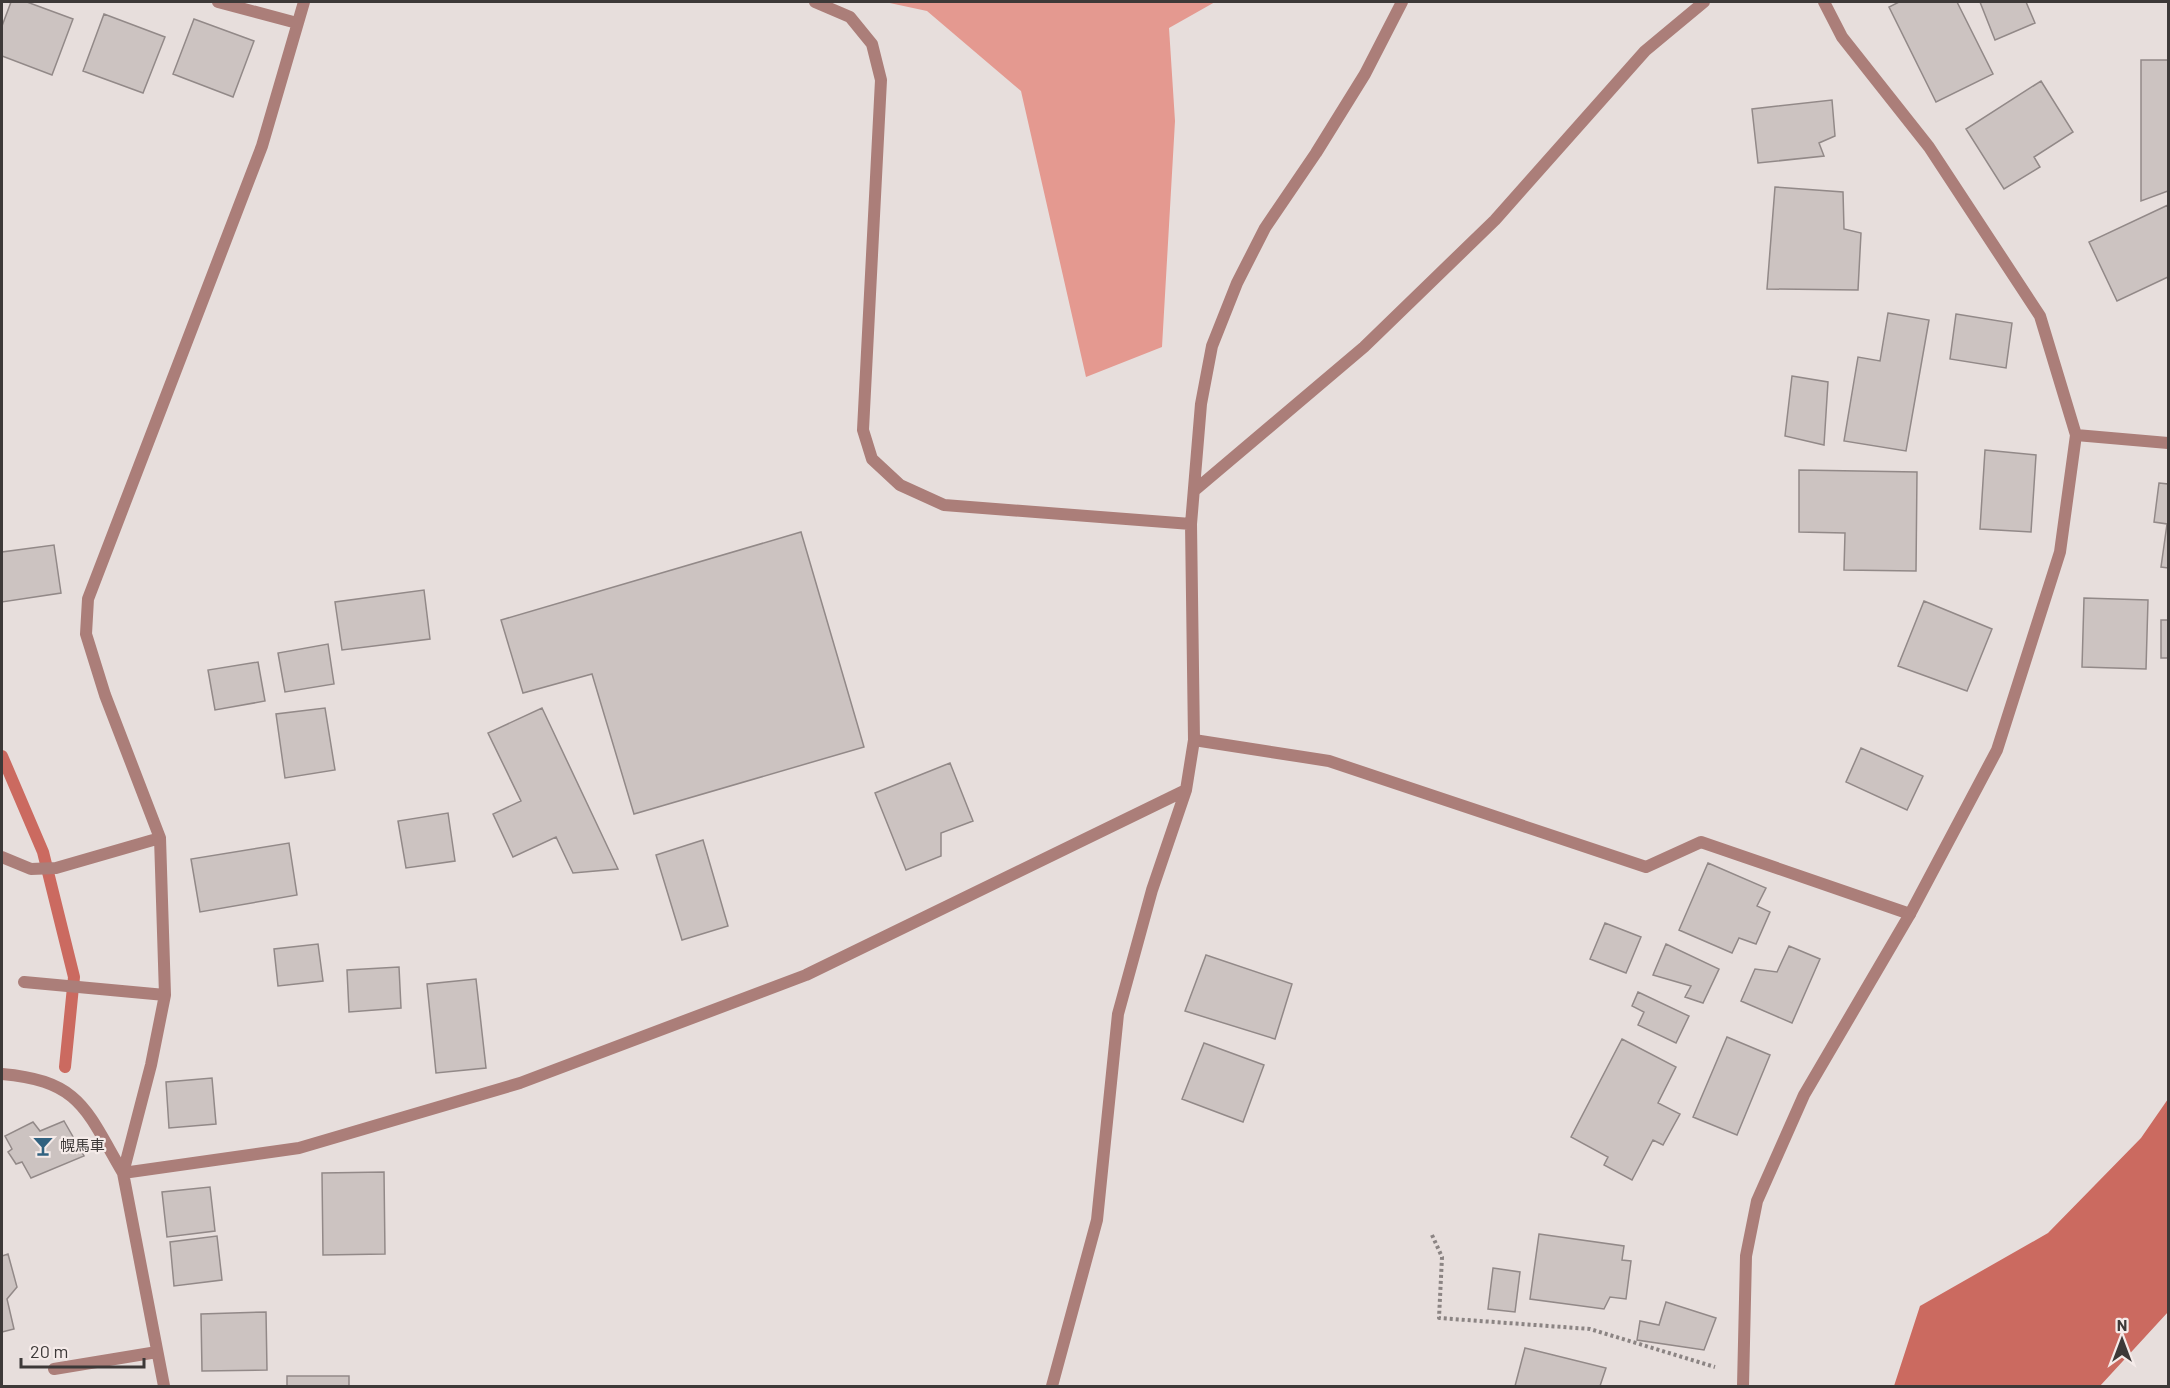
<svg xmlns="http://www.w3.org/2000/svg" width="2170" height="1388" viewBox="0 0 2170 1388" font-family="Barlow,'Noto Sans JP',sans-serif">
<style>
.green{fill:#e49990}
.water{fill:#cb6a60}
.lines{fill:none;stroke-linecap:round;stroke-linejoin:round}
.stream{stroke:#cb6a60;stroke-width:12}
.building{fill:#ccc3c1;stroke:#928988;stroke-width:1.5}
.path{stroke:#8b8483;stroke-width:4;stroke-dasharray:3 3;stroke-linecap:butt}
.service{stroke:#ab7e79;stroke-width:12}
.minor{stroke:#ab7e79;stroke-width:12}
.labels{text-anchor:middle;stroke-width:4.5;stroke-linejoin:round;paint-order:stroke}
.poi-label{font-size:15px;fill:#3d3938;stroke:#f5ebe9;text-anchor:start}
</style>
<rect width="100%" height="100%" fill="#e7dedc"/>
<path class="green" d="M885,2H1215L1169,28L1175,121L1162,347L1086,377L1021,91L927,11Z"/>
<path class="water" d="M2168,1099V1312L2100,1386H1894L1920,1306L2048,1233L2141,1138Z"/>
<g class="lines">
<path class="stream" d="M2,756L43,852L74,977L65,1067"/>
</g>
<path class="building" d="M11,2H27L73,19L52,75L2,56V26Z
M1899,2H1957L1993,74L1936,102L1889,7Z
M1980,2H2026L2035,23L1995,40Z
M104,14L165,37L143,93L83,71Z
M194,19L254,41L233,97L173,74Z
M2141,60H2168V191L2141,201Z
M2041,81L2073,132L2034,157L2040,167L2004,189L1966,129Z
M1832,100L1835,136L1819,143L1824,156L1758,163L1752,109Z
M1775,187L1843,192L1844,229L1861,233L1858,290L1767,289Z
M2168,205V277L2117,301L2089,242Z
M1888,313L1929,320L1906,451L1844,441L1858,357L1880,361Z
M1956,314L2012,323L2006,368L1950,359Z
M1792,376L1828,382L1824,445L1785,436Z
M1985,450L2036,455L2031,532L1980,529Z
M1799,470L1917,472L1916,571L1844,570L1845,533L1799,532Z
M2159,483L2168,484V568L2161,567L2167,524L2154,522Z
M801,532L864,747L634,814L592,674L523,693L501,620Z
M54,545L61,593L2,602V552Z
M424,590L430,639L342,650L335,602Z
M2084,598L2148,600L2146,669L2082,667Z
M1924,601L1992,629L1967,691L1898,666Z
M2161,620H2168V658H2161Z
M328,644L334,684L285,692L278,653Z
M258,662L265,701L215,710L208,670Z
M325,708L335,770L285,778L276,714Z
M542,708L618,869L573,873L556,837L513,857L493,814L521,801L488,733Z
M1861,748L1923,776L1907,810L1846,782Z
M950,763L973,821L941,833V856L906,870L875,793Z
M448,813L455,861L406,868L398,821Z
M703,840L728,926L682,940L656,855Z
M289,843L297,895L200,912L191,859Z
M1708,863L1766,888L1757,906L1770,912L1756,944L1739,938L1732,953L1679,930Z
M1605,923L1641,937L1626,973L1590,959Z
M318,944L323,981L278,986L274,949Z
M1666,944L1719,969L1703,1003L1685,997L1691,986L1653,975Z
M1789,946L1820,959L1792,1023L1741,1001L1755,969L1777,972Z
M1206,955L1292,984L1275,1039L1185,1011Z
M399,967L401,1008L349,1012L347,970Z
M476,979L486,1068L436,1073L427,984Z
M1638,992L1689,1016L1676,1043L1638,1025L1644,1012L1632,1006Z
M1727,1037L1770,1055L1737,1135L1693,1117Z
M1622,1039L1676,1067L1658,1103L1680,1114L1663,1145L1653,1140L1632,1180L1604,1165L1608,1157L1571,1137Z
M1204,1043L1264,1065L1243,1122L1182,1099Z
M212,1078L216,1124L169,1128L166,1082Z
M64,1121L84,1156L31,1178L22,1162L16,1164L8,1152L12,1149L5,1136L33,1122L40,1131Z
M384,1172L385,1254L323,1255L322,1173Z
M210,1187L215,1231L167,1237L162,1192Z
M1539,1234L1624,1246L1622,1260L1631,1261L1626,1299L1610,1297L1604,1309L1530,1299Z
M217,1236L222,1280L174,1286L170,1242Z
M8,1254L17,1287L7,1299L14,1329L2,1332V1256Z
M1493,1268L1520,1272L1515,1312L1488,1309Z
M1666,1302L1716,1318L1704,1350L1637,1340L1640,1321L1659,1325Z
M266,1312L267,1370L202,1371L201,1314Z
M1525,1348L1606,1368L1600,1386H1515Z
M287,1376H349V1386H287Z"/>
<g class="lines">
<path class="path" d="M1432,1235L1442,1257L1439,1318L1590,1329L1715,1367"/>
<path class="service" d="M1194,740L1329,761L1646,867L1701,842L1910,914"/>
<path class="minor" d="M218,2L297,23
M815,2L850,17L872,44L881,80L863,430L872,459L900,485L944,505L1191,524
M2076,435L2168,443
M1195,490L1364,347L1495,220L1645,51L1704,2
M2,857L31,869L56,868L160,838
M24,982L165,995
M2,1074C81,1081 86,1110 123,1173L299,1148L520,1083L806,975L1186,790
M54,1369L157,1352
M164,1386L123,1173L151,1065L165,995L160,838L105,695L86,634L88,599L262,146L304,2
M1052,1386L1097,1220L1118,1014L1152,890L1186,790L1194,740L1191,524L1201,404L1212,346L1237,283L1265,228L1316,153L1365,74L1402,2
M1743,1386L1746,1256L1757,1201L1804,1095L1910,914L1997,750L2060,552L2076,435L2040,316L1929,147L1842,37L1824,2"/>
</g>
<defs>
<g id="bar-bare" transform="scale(1.62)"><path d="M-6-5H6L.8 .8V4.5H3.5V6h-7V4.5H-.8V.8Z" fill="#316280" stroke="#f5ebe9" stroke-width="2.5" paint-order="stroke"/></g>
</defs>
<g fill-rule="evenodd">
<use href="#bar-bare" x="43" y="1146"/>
</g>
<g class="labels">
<g class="poi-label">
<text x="60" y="1151">幌馬車</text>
</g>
</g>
<rect width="2170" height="1388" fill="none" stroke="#3d3938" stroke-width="6"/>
<g transform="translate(2122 1340)" stroke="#f5ebe9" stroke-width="4.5" paint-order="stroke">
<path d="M0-4.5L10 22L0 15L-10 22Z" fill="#3d3938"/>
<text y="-9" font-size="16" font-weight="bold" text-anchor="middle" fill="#3d3938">N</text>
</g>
<path d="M21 1358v9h123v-9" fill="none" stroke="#3d3938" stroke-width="3"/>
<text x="30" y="1358" font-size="18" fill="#3d3938" stroke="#f5ebe9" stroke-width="4.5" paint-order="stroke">20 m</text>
</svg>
